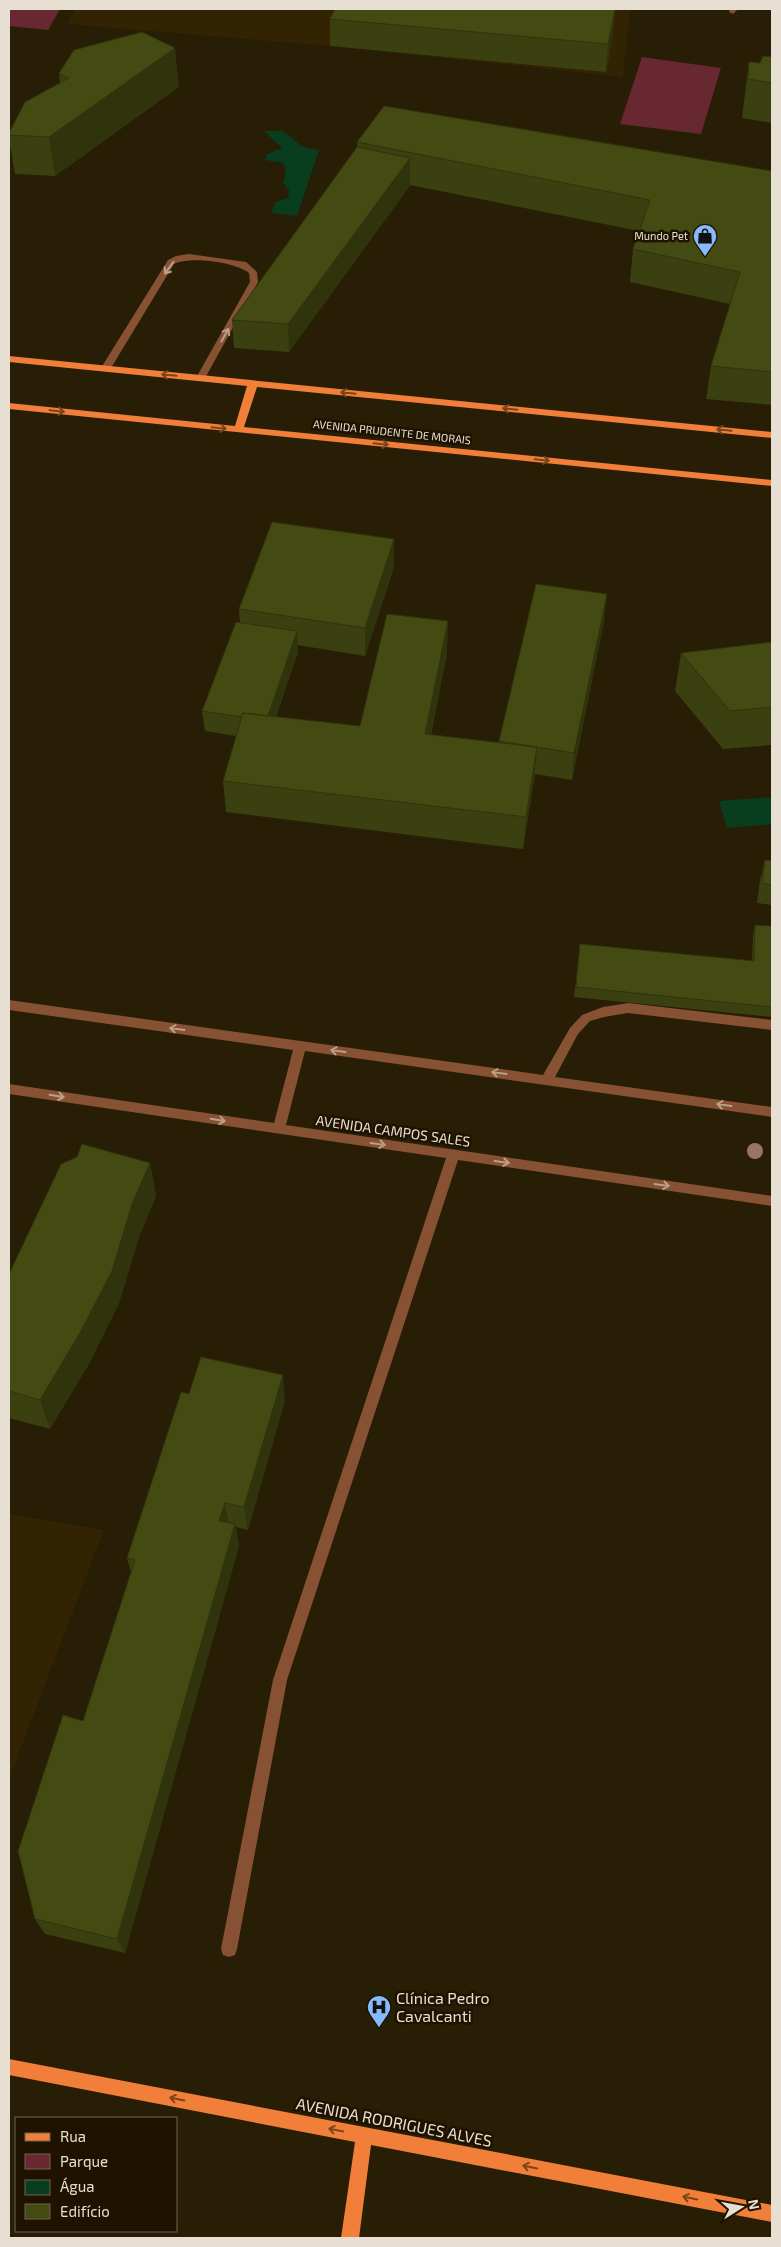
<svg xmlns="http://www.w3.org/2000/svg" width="781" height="2247" viewBox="0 0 781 2247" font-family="'Exo 2',sans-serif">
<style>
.built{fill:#322303}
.green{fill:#682831}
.water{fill:#083d1d}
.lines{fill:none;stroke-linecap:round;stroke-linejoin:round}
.minor{fill:#875133;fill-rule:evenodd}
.major{fill:#f17f3a;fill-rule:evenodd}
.tree{fill:#98746b}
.wall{fill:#3a4010}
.shaded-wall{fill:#2f340d}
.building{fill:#434b13;stroke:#2f340d}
.oneway{stroke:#bc9f8a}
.oneway2{stroke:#7d441a}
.labels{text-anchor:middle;stroke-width:5;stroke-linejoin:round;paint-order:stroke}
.far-poi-label{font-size:11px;fill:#e7dfd1;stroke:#1f1300;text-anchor:end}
.far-street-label{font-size:11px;fill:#e7dfd1;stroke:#1f1300}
.street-label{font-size:14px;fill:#e7dfd1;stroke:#1f1300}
.near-poi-label{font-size:16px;fill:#e7dfd1;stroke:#1f1300;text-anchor:start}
.near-street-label{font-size:16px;fill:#e7dfd1;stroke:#1f1300}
</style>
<rect width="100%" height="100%" fill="#281d05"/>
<path class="built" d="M75,9H630L623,77L330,46L67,24Z
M9,1514L104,1530L9,1779Z"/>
<path class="green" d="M9,9H60L48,30L9,26Z
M642,57L721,68L701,134L620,124Z"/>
<path class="water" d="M283,131L303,147L319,150L297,216L271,213L276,202L288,198L289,190L283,183L286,171L283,163L265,160L267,154L282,148L264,131Z
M772,797V824L727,828L719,801Z"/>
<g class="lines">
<path class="minor" d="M730,9H738L733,14L729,12Z
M189,254L246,262L257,272L258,282L204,380H198L196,378L250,282L249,273C235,262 190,256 174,264L111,368L109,370H103L101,368L168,260L176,256Z
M9,1000L543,1075L570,1028L582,1015L603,1007L628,1003L772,1020V1030L628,1013L604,1017L590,1021L578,1034L555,1077L772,1107V1117L305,1051L286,1125L772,1196V1206L458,1160L287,1680L237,1949L235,1955L229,1957L223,1955L221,1949L273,1680L446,1158L9,1094V1084L274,1123L293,1050L9,1010Z"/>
<path class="major" d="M9,356L772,432V438L257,387L244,427L772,480V486L9,409V403L235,426L247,386L9,362Z
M9,2059L772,2205V2222L371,2145L359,2238H341L355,2142L9,2075Z"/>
</g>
<circle class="tree" cx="755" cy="1151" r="8"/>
<path class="wall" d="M335,9H615L613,32L606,72L330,46V19Z
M772,57V123L742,118L749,62L760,63Z
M59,73L179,87L55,176L15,174L9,139V133L60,83Z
M357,142L772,171V405L706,399L711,366L730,304L630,282L633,249L639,231L410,185L289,352L234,348L232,320L357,147Z
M394,539V567L365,656L297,645L298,652L276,717L360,726L447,653L431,735L499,743V741L604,621L572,780L535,774L523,849L226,812L223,781L236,736L205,731L202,711L240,623L239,609Z
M772,642V745L723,749L675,691L681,653Z
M765,860L772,861V905L757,903L760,880Z
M755,925L772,926V1017L574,997L580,944L752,961L753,935Z
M150,1163L156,1196L139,1237L119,1303L90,1362L50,1429L9,1418V1274Z
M189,1394L285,1400L248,1530L236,1527L239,1546L125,1953L45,1934L35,1919L83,1721L131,1572L127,1558Z"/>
<path class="shaded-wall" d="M615,9L613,32L606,72L608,44Z
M175,48L179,87L55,176L49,137Z
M410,158V186L289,352L288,324Z
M394,539V567L365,656V628Z
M607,594L604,621L572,780L574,753Z
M448,621L447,653L424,766L425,734Z
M297,631L298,652L268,741L266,721Z
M537,747L534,779L523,849L526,817Z
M150,1163L156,1196L139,1237L119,1303L90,1362L50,1429L40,1400L132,1204Z
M283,1375L285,1400L248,1530L244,1507Z
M225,1503L229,1525L219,1521Z
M235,1524L239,1546L125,1953L117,1939Z"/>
<path class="building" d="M335,9H615L608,44L330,19Z
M142,32L175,48L49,137L9,135V133L25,102L69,78L59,73L74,50Z
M763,56L772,57V83L748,79L749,62L760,63Z
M384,106L772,171V372L711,366L740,272L633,249L650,200L357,142Z
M357,147L410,158L288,324L232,320Z
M272,522L394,539L365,628L239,609Z
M536,584L607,594L574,753L499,741Z
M387,614L448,621L425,734L537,747L526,817L223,781L243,713L360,726Z
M236,622L297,631L268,716L243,713L241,717L202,711Z
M772,642V707L730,711L681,653Z
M765,860L772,861V885L762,883Z
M755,925L772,926V1007L576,987L580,944L754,961Z
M82,1144L150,1163L132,1204L112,1271L81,1331L40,1400L9,1391V1274L61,1164L77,1157Z
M201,1357L283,1375L244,1507L225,1503L219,1521L235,1524L117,1939L35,1919L18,1851L63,1715L83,1721L135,1560L127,1558L181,1392L189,1394Z"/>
<defs><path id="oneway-shaft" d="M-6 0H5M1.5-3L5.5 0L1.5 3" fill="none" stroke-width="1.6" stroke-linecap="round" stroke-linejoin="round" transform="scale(1.25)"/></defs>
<g class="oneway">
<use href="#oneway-shaft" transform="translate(169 268) rotate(126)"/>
<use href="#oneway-shaft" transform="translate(225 335) rotate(-61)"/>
<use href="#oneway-shaft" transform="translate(177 1029) rotate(-172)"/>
<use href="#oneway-shaft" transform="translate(338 1051) rotate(-172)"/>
<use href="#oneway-shaft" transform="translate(499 1073) rotate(-172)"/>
<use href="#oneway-shaft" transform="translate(57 1096) rotate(9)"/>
<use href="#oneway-shaft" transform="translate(724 1105) rotate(-172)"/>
<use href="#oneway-shaft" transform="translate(218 1120) rotate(9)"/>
<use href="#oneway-shaft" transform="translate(378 1144) rotate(8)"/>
<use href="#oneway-shaft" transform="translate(502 1162) rotate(8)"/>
<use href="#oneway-shaft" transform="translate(662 1185) rotate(8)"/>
</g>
<g class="oneway2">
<use href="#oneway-shaft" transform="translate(169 375) rotate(-174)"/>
<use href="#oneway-shaft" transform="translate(348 393) rotate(-174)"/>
<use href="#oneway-shaft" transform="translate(510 409) rotate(-174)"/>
<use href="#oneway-shaft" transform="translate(57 411) rotate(6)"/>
<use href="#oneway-shaft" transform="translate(219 428) rotate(6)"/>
<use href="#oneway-shaft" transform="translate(724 430) rotate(-174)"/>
<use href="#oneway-shaft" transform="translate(381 444) rotate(6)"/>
<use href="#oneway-shaft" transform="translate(542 460) rotate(6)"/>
<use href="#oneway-shaft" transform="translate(177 2099) rotate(-169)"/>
<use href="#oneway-shaft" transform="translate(336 2130) rotate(-169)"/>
<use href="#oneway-shaft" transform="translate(530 2167) rotate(-169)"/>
<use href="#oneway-shaft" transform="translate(690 2198) rotate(-169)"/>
</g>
<defs>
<g id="shop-pin" transform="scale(1.25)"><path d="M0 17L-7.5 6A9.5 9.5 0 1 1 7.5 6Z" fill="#86bbfb" stroke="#1f1300"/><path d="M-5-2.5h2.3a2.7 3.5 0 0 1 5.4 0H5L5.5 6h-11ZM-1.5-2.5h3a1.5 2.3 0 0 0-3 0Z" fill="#111"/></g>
<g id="hospital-pin" transform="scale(1.25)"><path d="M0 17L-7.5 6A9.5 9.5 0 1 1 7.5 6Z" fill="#86bbfb" stroke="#1f1300"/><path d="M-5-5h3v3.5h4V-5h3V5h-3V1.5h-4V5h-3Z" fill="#111"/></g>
</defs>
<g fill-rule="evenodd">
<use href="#shop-pin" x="705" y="236"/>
<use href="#hospital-pin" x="379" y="2007"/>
</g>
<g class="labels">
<g class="far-poi-label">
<text x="688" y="240">Mundo Pet</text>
</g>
<g class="far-street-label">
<text transform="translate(392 432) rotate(6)" y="4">AVENIDA PRUDENTE DE MORAIS</text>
</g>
<g class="street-label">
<text transform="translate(393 1131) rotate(8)" y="5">AVENIDA CAMPOS SALES</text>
</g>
<g class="near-poi-label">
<text x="396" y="2004">Clínica Pedro<tspan x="396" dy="18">Cavalcanti</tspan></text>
</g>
<g class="near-street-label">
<text transform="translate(394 2122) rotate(11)" y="6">AVENIDA RODRIGUES ALVES</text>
</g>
</g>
<rect width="781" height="2247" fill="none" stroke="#e7dfd1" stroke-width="20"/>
<rect x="15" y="2117" width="162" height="115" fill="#1f1300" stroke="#6f6554"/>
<rect x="25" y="2133" width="25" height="8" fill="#f17f3a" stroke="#6f6554"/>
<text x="60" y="2142" font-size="15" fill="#e7dfd1">Rua</text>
<rect x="25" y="2154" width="25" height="15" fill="#682831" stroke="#6f6554"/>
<text x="60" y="2167" font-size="15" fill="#e7dfd1">Parque</text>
<rect x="25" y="2180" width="25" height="15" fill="#083d1d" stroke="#6f6554"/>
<text x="60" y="2192" font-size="15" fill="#e7dfd1">Água</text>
<rect x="25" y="2204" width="25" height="15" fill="#434b13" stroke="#6f6554"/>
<text x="60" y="2217" font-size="15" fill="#e7dfd1">Edifício</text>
<g transform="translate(741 2207) rotate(79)" stroke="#1f1300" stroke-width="4" paint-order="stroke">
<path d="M0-4L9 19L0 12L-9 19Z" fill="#e7dfd1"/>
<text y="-8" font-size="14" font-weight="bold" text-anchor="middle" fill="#e7dfd1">N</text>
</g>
</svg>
